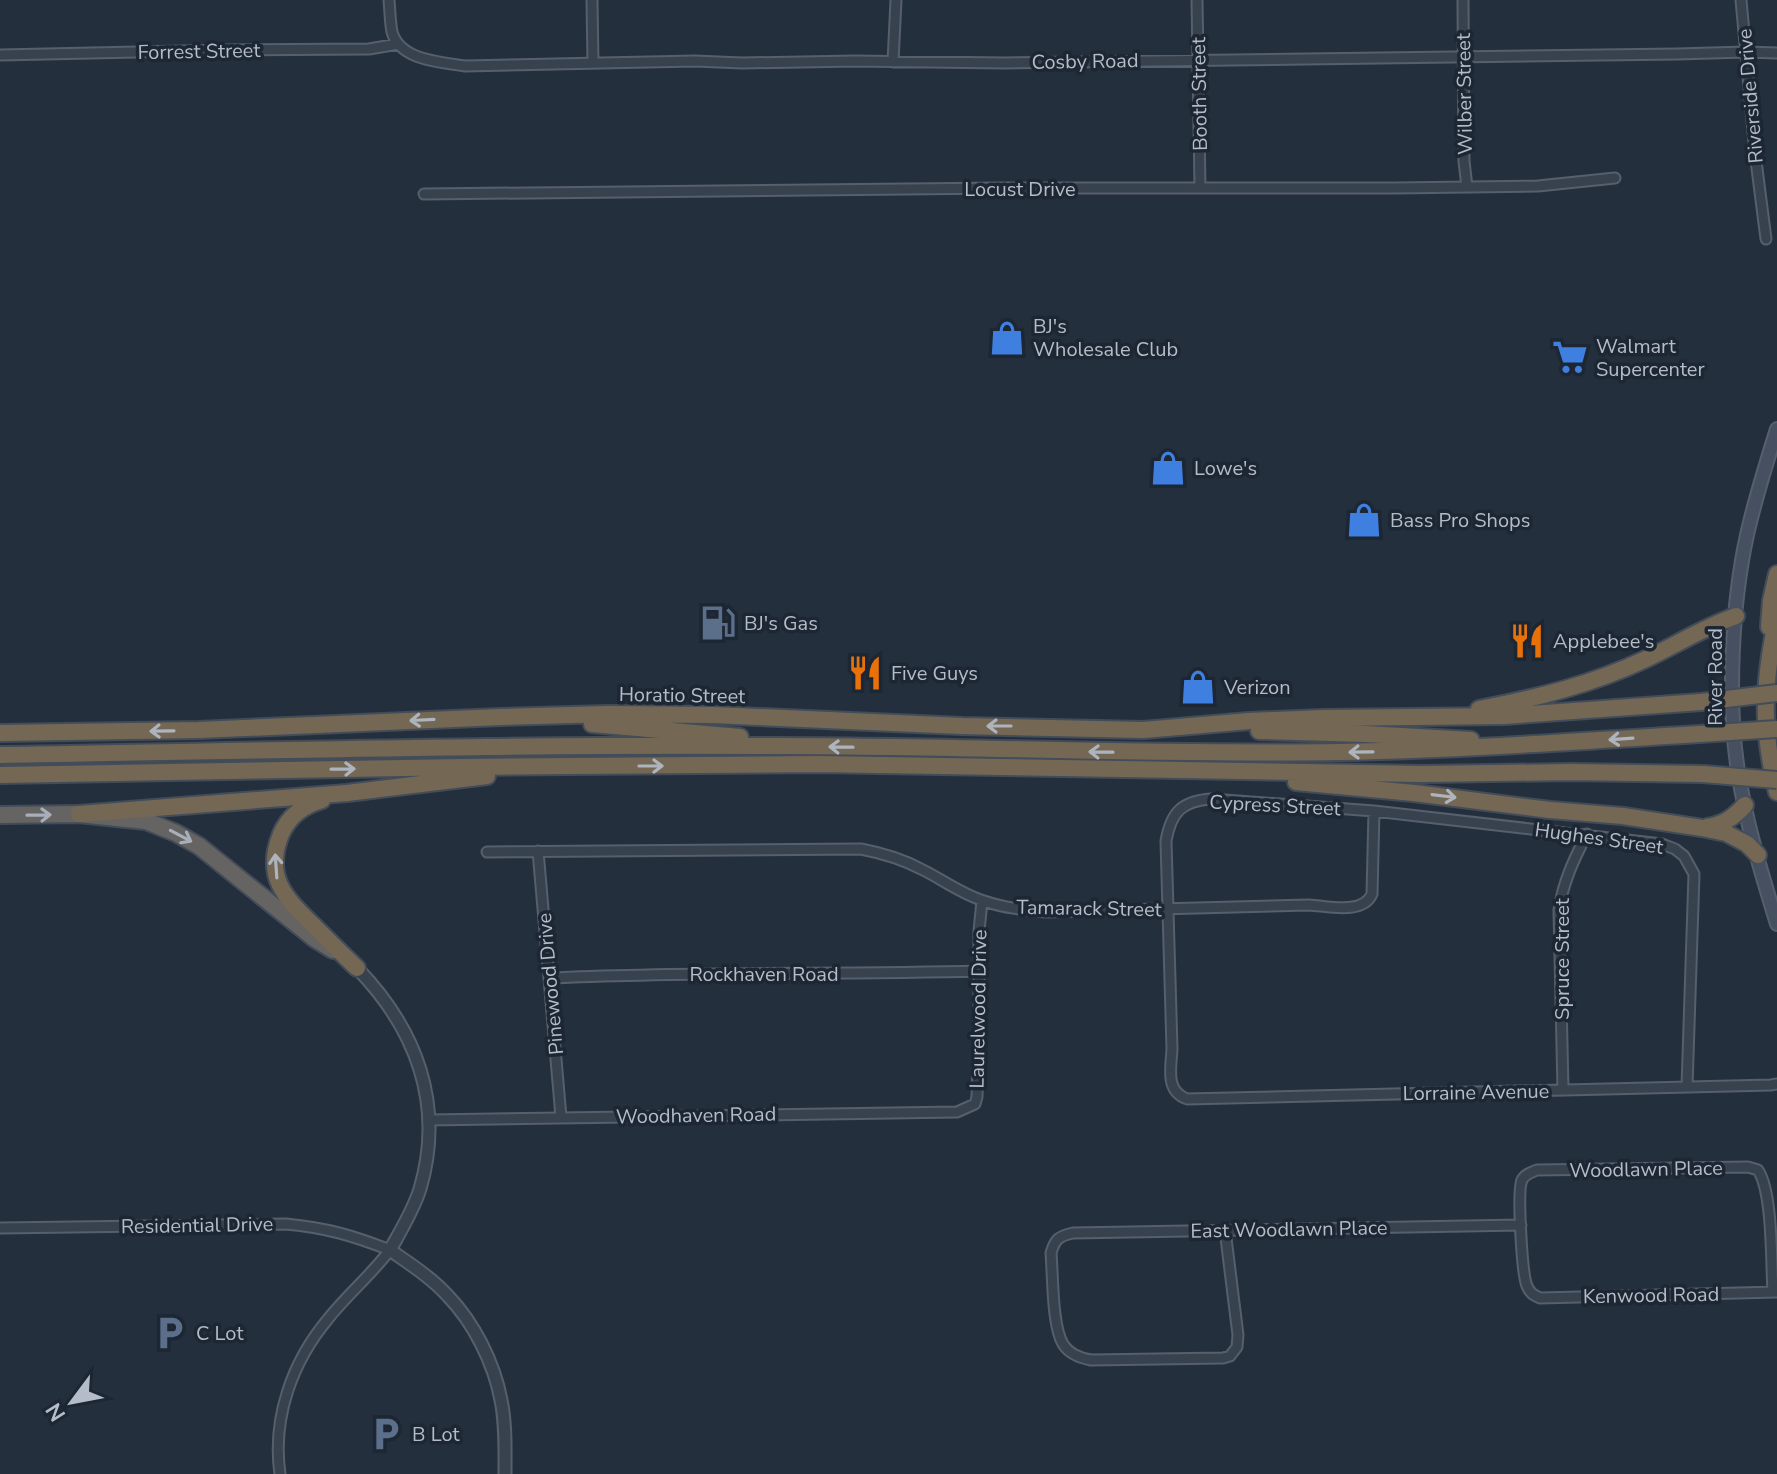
<svg xmlns="http://www.w3.org/2000/svg" width="1777" height="1474" viewBox="0 0 1777 1474" font-family="'Nunito Sans',sans-serif">
<style>
.lines{fill:none;stroke-linecap:round;stroke-linejoin:round}
.minor-casing{stroke:#565f6c;stroke-width:13}
.tertiary-casing{stroke:#565f6c;stroke-width:15}
.secondary-casing{stroke:#565f6c;stroke-width:16}
.trunk-casing{stroke:#434c59;stroke-width:20}
.motorway-casing{stroke:#434c59;stroke-width:20}
.minor{stroke:#38414e;stroke-width:9}
.tertiary{stroke:#38414e;stroke-width:11}
.secondary{stroke:#465061;stroke-width:12}
.trunk{stroke:#656462;stroke-width:16}
.motorway{stroke:#746855;stroke-width:16}
.motorway-bridge-casing{stroke:#434c59;stroke-width:20;stroke-linecap:butt}
.motorway-bridge{stroke:#746855;stroke-width:16}
.oneway{stroke:#aeb4bd}
.oneway2{stroke:#a8afba}
.labels{text-anchor:middle;stroke-width:7;stroke-linejoin:round;paint-order:stroke}
.street-label{font-size:20px;fill:#b4bcc9;stroke:#1d2633}
.poi-label{font-size:20px;fill:#b4bcc9;stroke:#1d2633;text-anchor:start}
</style>
<rect width="100%" height="100%" fill="#242f3e"/>
<g class="lines">
<g class="minor-casing">
<path id="minor" d="M389,0C390,10 390,22 392,32C400,61 442,62 465,66L695,61L742,63L855,61L1004,63L1677,54L1746,52L1777,53
M592,0L593,63
M1197,0L1200,188
M1463,0L1464,161L1467,187
M1741,0L1755,153L1766,239
M0,55L228,50L369,49L398,44
M893,62L896,0
M424,194L1001,188H1394L1538,186L1615,178
M538,851L561,1117
M487,852L861,849C882,853 902,859 921,869C942,879 961,894 984,901C1004,908 1025,910 1046,912L1309,905C1328,906 1363,915 1372,894L1374,811
M550,978C693,971 836,975 979,971
M1687,1087L1694,874L1684,856L1675,849L1662,844L1374,811L1211,799C1182,801 1171,812 1166,841L1172,1049C1171,1068 1165,1091 1187,1099L1771,1085L1777,1084
M1563,1090L1559,910C1563,882 1574,859 1587,834
M428,1120L957,1112L975,1104L977,1097L979,1026V931L982,901
M0,1228L286,1224C327,1228 351,1235 390,1250C371,1275 347,1295 328,1319C292,1362 272,1418 280,1474
M1225,1230L1238,1335L1237,1347L1230,1356L1223,1358L1091,1360C1080,1358 1069,1354 1063,1344C1052,1326 1053,1276 1051,1253C1055,1239 1059,1236 1073,1233L1521,1225
M1773,1292C1771,1262 1773,1193 1758,1170L1748,1167L1537,1170C1532,1172 1525,1174 1522,1180C1517,1190 1522,1275 1527,1286C1530,1293 1533,1295 1540,1298L1777,1292"/>
</g>
<g class="tertiary-casing">
<path id="tertiary" d="M357,968C416,1029 445,1104 420,1189C413,1211 401,1230 390,1250C410,1264 432,1278 448,1296C474,1323 494,1363 501,1400C506,1424 505,1450 505,1474"/>
</g>
<g class="secondary-casing">
<path id="secondary" d="M1777,429C1766,464 1755,499 1747,535C1732,603 1727,702 1738,771C1746,823 1762,875 1777,924"/>
</g>
<g class="trunk-casing">
<path id="trunk" d="M0,815L79,814L146,821L176,833L199,846L315,939L333,950"/>
</g>
<g class="motorway-casing">
<path id="motorway" d="M1777,618C1763,683 1761,727 1777,792
M1769,627L1771,601L1777,574
M1479,709C1537,698 1593,684 1646,659C1676,645 1704,627 1736,616
M592,724L740,737
M1259,731L1366,734L1471,740
M0,733L199,730L500,717L608,714L714,715L962,726L1143,730L1249,721L1323,718L1504,716L1701,702
M0,755C259,751 518,744 777,746C965,746 1153,755 1341,752C1460,750 1579,741 1699,734
M0,775L463,767L818,764L1422,774L1571,772L1703,774
M1296,782L1414,793L1550,810L1623,816L1702,828L1726,833L1747,844L1758,855
M322,800C304,805 289,816 281,834C264,876 284,897 313,925C327,939 342,954 357,968
M79,814L347,793L487,776
M1707,827C1724,824 1733,818 1745,805"/>
</g>
<use href="#minor" class="minor"/>
<use href="#tertiary" class="tertiary"/>
<use href="#secondary" class="secondary"/>
<use href="#trunk" class="trunk"/>
<use href="#motorway" class="motorway"/>
<g class="motorway-bridge-casing">
<path id="motorway-bridge" d="M1701,702L1777,693
M1699,734L1777,729
M1703,774L1777,780"/>
</g>
<use href="#motorway-bridge" class="motorway-bridge"/>
</g>
<defs><path id="oneway-shaft" d="M-6 0H5M1.5-3L5.5 0L1.5 3" fill="none" stroke-width="1.6" stroke-linecap="round" stroke-linejoin="round" transform="scale(2)"/></defs>
<g class="oneway">
<use href="#oneway-shaft" transform="translate(422 720) rotate(177)"/>
<use href="#oneway-shaft" transform="translate(999 726) rotate(-180)"/>
<use href="#oneway-shaft" transform="translate(162 731) rotate(179)"/>
<use href="#oneway-shaft" transform="translate(1621 739) rotate(176)"/>
<use href="#oneway-shaft" transform="translate(841 747) rotate(-179)"/>
<use href="#oneway-shaft" transform="translate(1101 752) rotate(-179)"/>
<use href="#oneway-shaft" transform="translate(1361 752) rotate(179)"/>
<use href="#oneway-shaft" transform="translate(651 766)"/>
<use href="#oneway-shaft" transform="translate(343 769) rotate(-1)"/>
<use href="#oneway-shaft" transform="translate(1444 796) rotate(7)"/>
<use href="#oneway-shaft" transform="translate(276 866) rotate(-94)"/>
</g>
<g class="oneway2">
<use href="#oneway-shaft" transform="translate(39 815) rotate(-1)"/>
<use href="#oneway-shaft" transform="translate(181 836) rotate(28)"/>
</g>
<defs>
<g id="shop-bare" transform="scale(2.76)"><path d="M-5-2.5h2.3a2.7 3.5 0 0 1 5.4 0H5L5.5 6h-11ZM-1.5-2.5h3a1.5 2.3 0 0 0-3 0Z" fill="#3f7fe0" stroke="#1d2633" stroke-width="2.5" paint-order="stroke"/></g>
<g id="supermarket-bare" transform="scale(2.76)"><path d="M-6-5.5h2.5l.6 2H6L4.5 2H-2.5L-4.4-4H-6ZM-1.5 3.2a1.3 1.3 0 1 0 .1 0ZM3 3.2a1.3 1.3 0 1 0 .1 0Z" fill="#3f7fe0" stroke="#1d2633" stroke-width="2.5" paint-order="stroke"/></g>
<g id="fuel-bare" transform="scale(2.76)"><path d="M-5.5-6h7V0h2V4h1.3V-2.5L3-4.5l.8-.8L6-3V5H2.5V1h-1V6h-7ZM-4.2-4.7v3.2H.2V-4.7Z" fill="#5c6f8a" stroke="#1d2633" stroke-width="2.5" paint-order="stroke"/></g>
<g id="restaurant-bare" transform="scale(2.76)"><path d="M-5-6h1v4h1v-4h1v4h1v-4h1v5L-1.5 .5V6h-2V.5L-5-1ZM5-6V6H3V1.5H1.5Q1.5-4 5-6Z" fill="#e8710a" stroke="#1d2633" stroke-width="2.5" paint-order="stroke"/></g>
<g id="parking-bare" transform="scale(2.76)"><path d="M-3.5-5.5H1a3.5 3.5 0 0 1 0 7H-1V5.5H-3.5ZM-1-3.4V-.6H.8a1.4 1.4 0 0 0 0-2.8Z" fill="#5c6f8a" stroke="#1d2633" stroke-width="2.5" paint-order="stroke"/></g>
</defs>
<g fill-rule="evenodd">
<use href="#shop-bare" x="1007" y="338"/>
<use href="#supermarket-bare" x="1570" y="357"/>
<use href="#shop-bare" x="1168" y="468"/>
<use href="#shop-bare" x="1364" y="520"/>
<use href="#fuel-bare" x="718" y="623"/>
<use href="#restaurant-bare" x="1527" y="641"/>
<use href="#restaurant-bare" x="865" y="673"/>
<use href="#shop-bare" x="1198" y="687"/>
<use href="#parking-bare" x="170" y="1333"/>
<use href="#parking-bare" x="386" y="1434"/>
</g>
<g class="labels">
<g class="street-label">
<text transform="translate(199 51) rotate(-1)" y="7">Forrest Street</text>
<text transform="translate(1085 61) rotate(-1)" y="7">Cosby Road</text>
<text transform="translate(1199 94) rotate(-91)" y="7">Booth Street</text>
<text transform="translate(1464 94) rotate(-91)" y="7">Wilber Street</text>
<text transform="translate(1750 96) rotate(-95)" y="7">Riverside Drive</text>
<text x="1020" y="196">Locust Drive</text>
<text transform="translate(1715 677) rotate(-90)" y="7">River Road</text>
<text transform="translate(682 695) rotate(1)" y="7">Horatio Street</text>
<text transform="translate(1275 805) rotate(3)" y="7">Cypress Street</text>
<text transform="translate(1599 838) rotate(8)" y="7">Hughes Street</text>
<text transform="translate(1089 908) rotate(1)" y="7">Tamarack Street</text>
<text transform="translate(1562 959) rotate(-90)" y="7">Spruce Street</text>
<text x="764" y="981">Rockhaven Road</text>
<text transform="translate(550 984) rotate(-95)" y="7">Pinewood Drive</text>
<text transform="translate(978 1009) rotate(-89)" y="7">Laurelwood Drive</text>
<text transform="translate(1476 1092) rotate(-1)" y="7">Lorraine Avenue</text>
<text transform="translate(696 1115) rotate(-1)" y="7">Woodhaven Road</text>
<text transform="translate(1646 1169) rotate(-1)" y="7">Woodlawn Place</text>
<text transform="translate(197 1225) rotate(-1)" y="7">Residential Drive</text>
<text transform="translate(1289 1229) rotate(-1)" y="7">East Woodlawn Place</text>
<text transform="translate(1651 1295) rotate(-1)" y="7">Kenwood Road</text>
</g>
<g class="poi-label">
<text x="1033" y="333">BJ's<tspan x="1033" dy="23">Wholesale Club</tspan></text>
<text x="1596" y="353">Walmart<tspan x="1596" dy="23">Supercenter</tspan></text>
<text x="1194" y="475">Lowe's</text>
<text x="1390" y="527">Bass Pro Shops</text>
<text x="744" y="630">BJ's Gas</text>
<text x="1553" y="648">Applebee's</text>
<text x="891" y="680">Five Guys</text>
<text x="1224" y="694">Verizon</text>
<text x="196" y="1340">C Lot</text>
<text x="412" y="1441">B Lot</text>
</g>
</g>
<g transform="translate(72 1402) rotate(238)" stroke="#1d2633" stroke-width="6" paint-order="stroke">
<path d="M0-6L14 30L0 20L-14 30Z" fill="#b4bcc9"/>
<text y="-12" font-size="22" font-weight="bold" text-anchor="middle" fill="#b4bcc9">N</text>
</g>
</svg>
